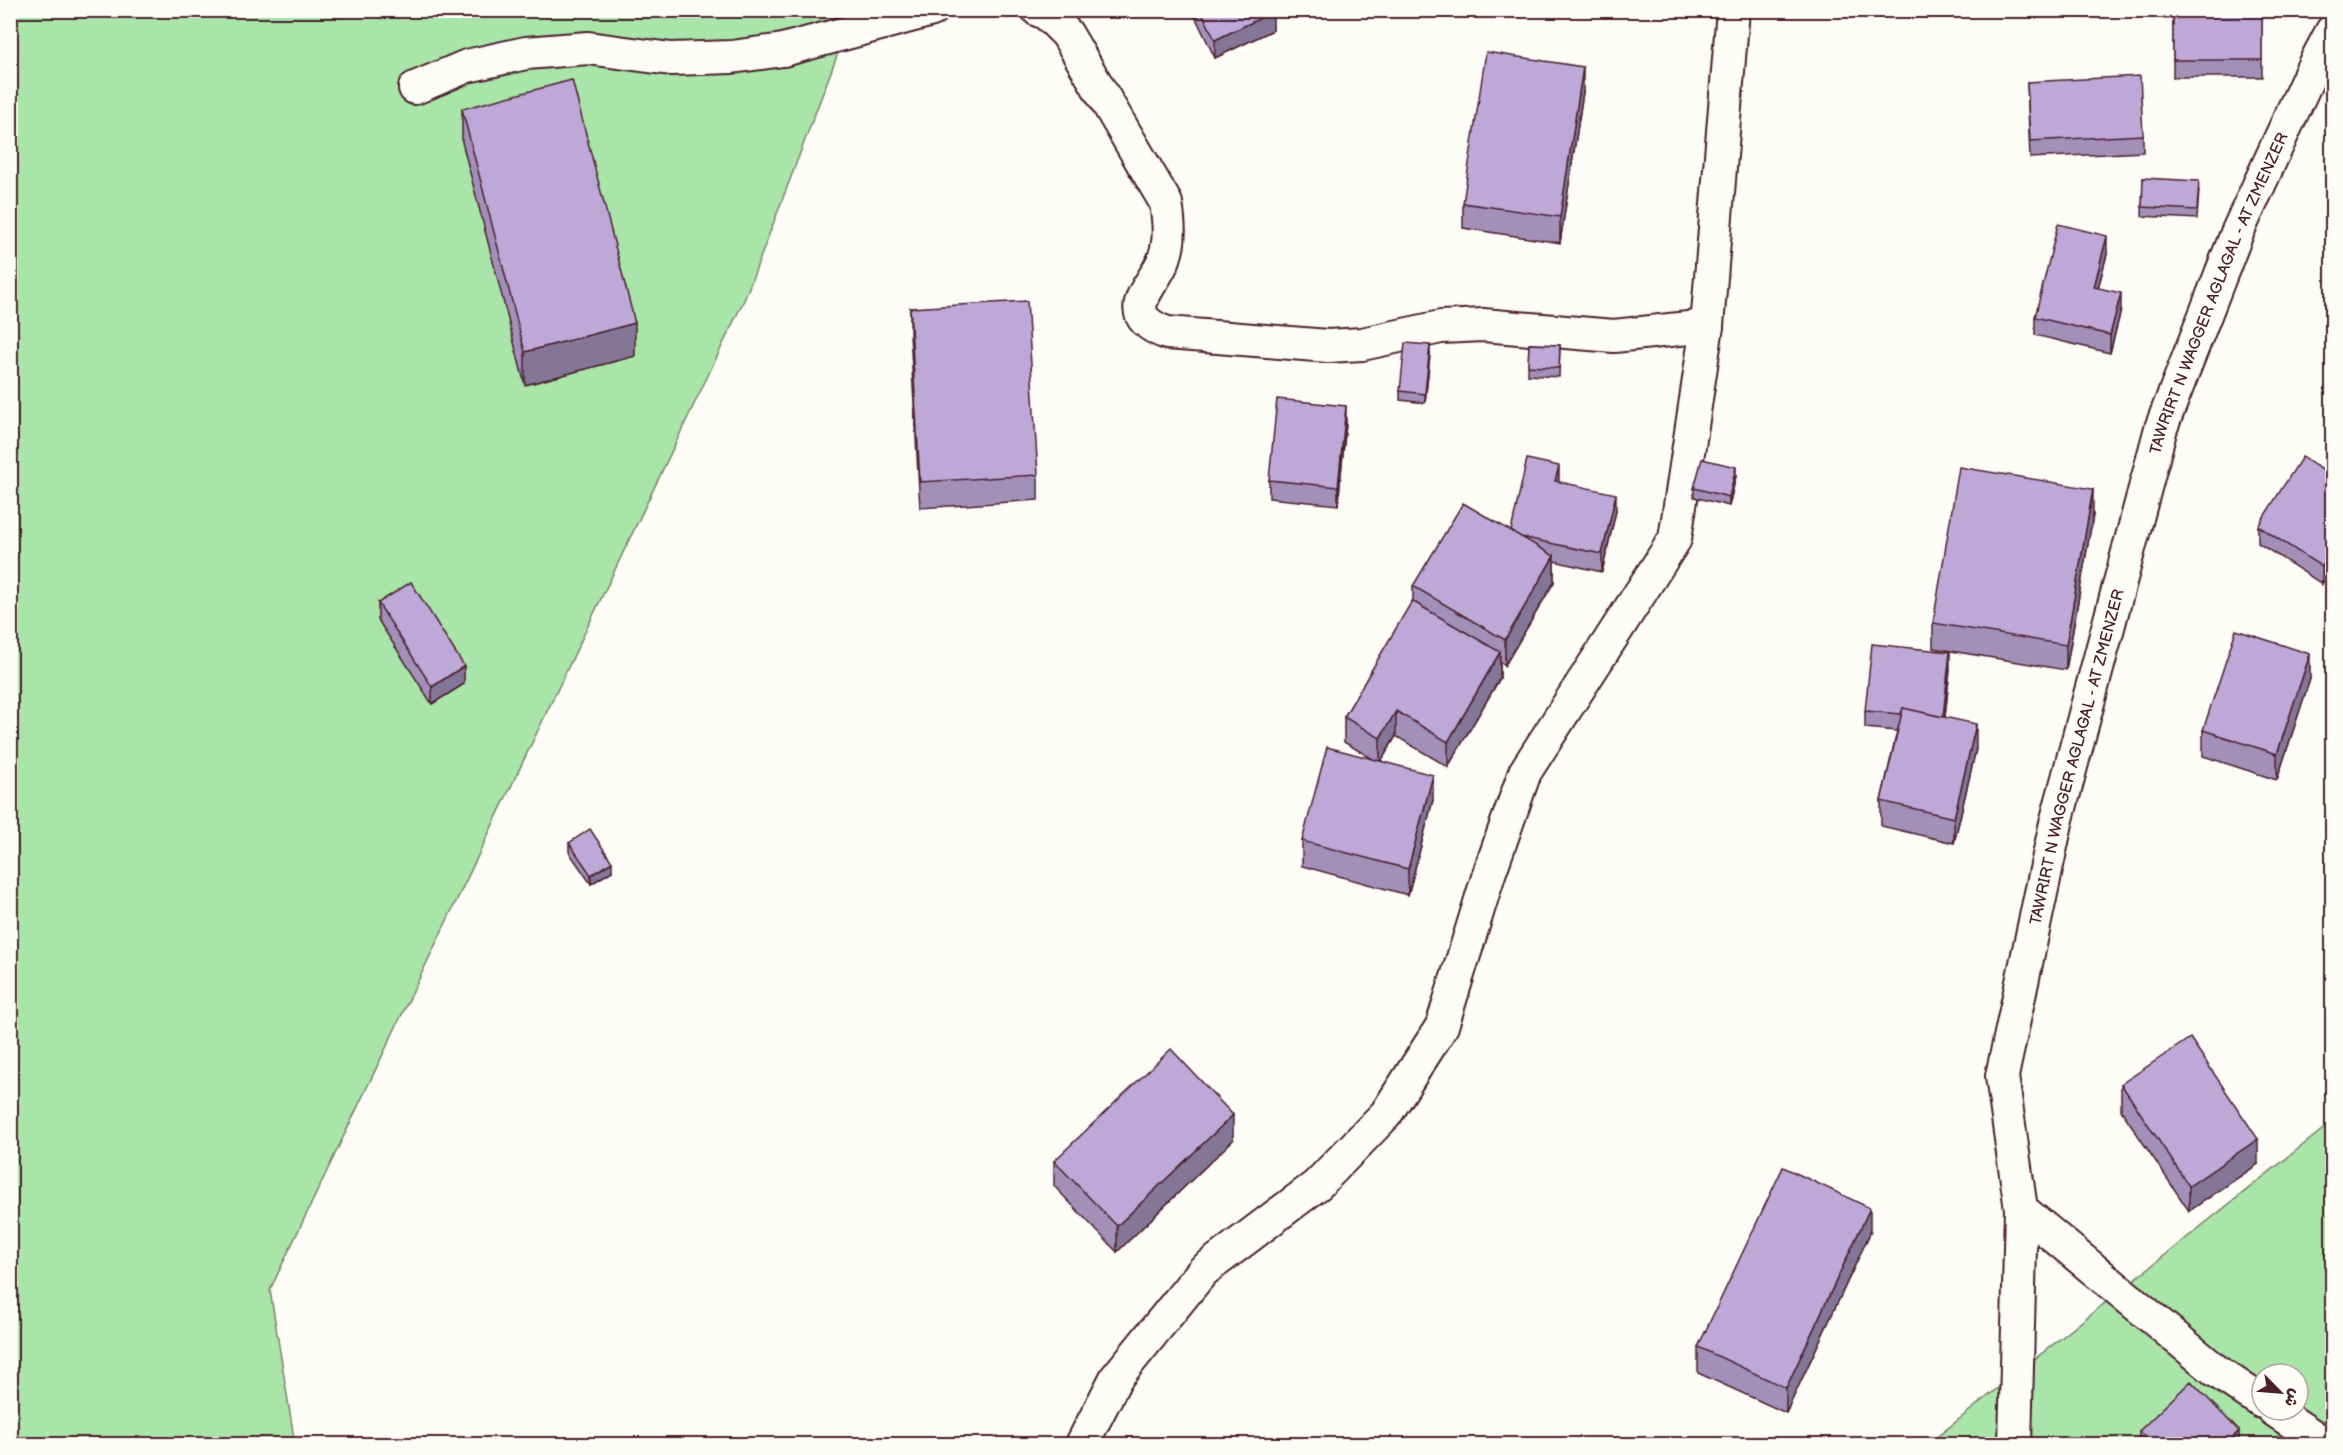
<svg xmlns="http://www.w3.org/2000/svg" width="2343" height="1455" viewBox="0 0 2343 1455" font-family="'Balsamiq Sans','Playpen Sans Arabic',sans-serif">
<style>
.green{fill:#a9e4a9;stroke:#7a826a;stroke-width:1.5;fill-rule:evenodd}
.lines{fill:none;stroke-linecap:round;stroke-linejoin:round}
.minor-casing{stroke:#4a1f2b;stroke-width:36}
.minor{stroke:#fdfcf7;stroke-width:32}
.wall{fill:#a390b9;stroke:#4a1f2b;stroke-width:1.5}
.shaded-wall{fill:#847696;stroke:#4a1f2b;stroke-width:1.5}
.building{fill:#bda8d7;stroke:#4a1f2b;stroke-width:1.5}
.labels{text-anchor:middle;stroke-width:4.5;stroke-linejoin:round;paint-order:stroke}
.street-label{font-size:16px;fill:#4a1f2b;stroke:#fdfcf7}
</style>
<rect width="100%" height="100%" fill="#fdfcf7"/>
<filter id="ink" filterUnits="userSpaceOnUse"><feTurbulence type="fractalNoise" baseFrequency=".0167" numOctaves="2"/><feDisplacementMap in="SourceGraphic" scale="12" xChannelSelector="R" yChannelSelector="G"/><feConvolveMatrix kernelMatrix="1 2 1 2 8 2 1 2 1" color-interpolation-filters="sRGB"/></filter>
<g filter="url(#ink)">
<path class="green" d="M10,11H854L745,298L270,1290L295,1444H11Z
M2332,1122V1444H1928ZM2262,1374H2298V1410H2262Z"/>
<g class="lines">
<g class="minor-casing">
<g id="minor">
<path d="M1038,10L1047,14L1067,34L1166,203C1169,223 1171,240 1164,259C1153,288 1115,314 1167,333L1328,346L1362,344L1441,327L1483,325L1614,336L1707,326"/>
<path d="M415,88L467,66L526,53L588,48L671,59L732,57L783,50L932,10"/>
<path id="s1" d="M2262,1402L2215,1370L2021,1209L2002,1076L2056,823L2161,428L2237,233L2314,65L2332,31"/>
<path d="M2274,1410L2325,1444"/>
<path d="M1082,1444L1116,1378L1203,1271L1317,1185L1386,1114L1442,1026L1489,874L1525,772L1675,539L1707,326L1733,10"/>
<path d="M2015,1444L2021,1209"/>
</g>
</g>
<use href="#minor" class="minor"/>
</g>
<path class="wall" d="M1192,10H1272L1273,30L1215,58Z
M1609,10H1671L1610,15Z
M2173,10H2262V77H2173Z
M2027,82L2143,135V152L2030,158Z
M1583,92L1560,243L1463,228V203Z
M462,109L635,356L525,385L462,142Z
M2143,178L2199,190L2197,219L2142,216Z
M2107,254L2098,288L2121,310L2110,353L2035,335V317Z
M910,308L1038,475V500L920,508L910,334Z
M1529,344L1560,345L1559,377L1528,375Z
M1430,354L1425,403L1400,400V391Z
M1346,423L1338,505L1269,498V480Z
M1736,476L1729,506L1694,497V488Z
M2332,476L2322,584L2258,543V526Z
M1559,482L1616,511L1602,572L1554,561V582L1505,665L1500,662V678L1448,767L1396,736L1381,761L1433,800L1408,895L1302,866V841L1373,759L1344,742V717L1413,601V586L1511,531Z
M2093,515L2066,670L1933,648V623Z
M378,603L464,684L432,704L378,620Z
M1950,669L1945,717L1976,749L1954,843L1881,826V801L1897,731L1865,728V711Z
M2310,679L2277,780L2203,756V730Z
M569,843L612,871L591,884L569,852Z
M2121,1084L2258,1164L2189,1211L2121,1110Z
M1233,1140L1117,1252L1054,1186V1161Z
M1870,1233L1786,1413L1698,1373V1347Z
M2139,1431L2239,1444H2139Z"/>
<path class="shaded-wall" d="M1273,12V30L1215,58V40Z
M1583,67V92L1560,243V217Z
M2107,236V254L2094,304V287Z
M2121,293V310L2110,353V335Z
M635,323V356L525,385V352Z
M1430,345V354L1425,403V394Z
M1346,406V423L1338,505V487Z
M1559,466V483L1555,481Z
M1736,467V476L1729,506V497Z
M2093,489V515L2066,670V645Z
M1616,494V511L1602,572V554Z
M2332,550V567L2322,584V567Z
M1554,556V582L1505,665V640Z
M1500,652V678L1448,767V742Z
M1950,652V669L1943,735V718Z
M2310,654V679L2277,780V754Z
M464,666V684L432,704V687Z
M1396,711V736L1380,763V738Z
M1976,724V749L1954,843V818Z
M1433,775V800L1408,895V869Z
M612,862V871L591,884V875Z
M1233,1115V1140L1117,1252V1226Z
M2258,1139V1164L2189,1211V1186Z
M1870,1208V1233L1786,1413V1388Z
M2239,1431V1444H2226Z"/>
<path class="building" d="M1201,10H1272L1273,12L1215,40Z
M2173,10H2262V60H2173Z
M1486,52L1583,67L1560,217L1463,203Z
M2140,76L2143,135L2030,141L2027,82Z
M572,80L635,323L525,352L462,109Z
M2143,178L2199,181L2197,210L2142,207Z
M2058,224L2107,236L2094,287L2121,293L2110,335L2035,317Z
M1027,301L1038,475L920,482L910,308Z
M1405,343L1430,345L1425,394L1400,391Z
M1529,344L1560,345L1559,368L1528,366Z
M1277,399L1346,406L1338,487L1269,480Z
M2302,457L2332,476V550L2322,567L2258,526Z
M1527,459L1559,466L1555,481L1616,494L1602,554L1521,537L1511,531Z
M1702,459L1736,467L1729,497L1694,488Z
M1959,467L2093,489L2066,645L1933,623Z
M1463,503L1554,556L1505,640L1413,586Z
M411,582L464,666L432,687L378,603Z
M1412,601L1500,652L1448,742L1396,711L1380,738L1344,717Z
M2236,630L2310,654L2277,754L2203,730Z
M1872,644L1950,652L1943,717L1903,708L1901,714L1865,711Z
M1903,708L1976,724L1954,818L1881,801Z
M1327,747L1433,775L1408,869L1302,841Z
M590,829L612,862L591,875L569,843Z
M2190,1038L2258,1139L2189,1186L2121,1084Z
M1171,1049L1233,1115L1117,1226L1054,1161Z
M1783,1167L1870,1208L1786,1388L1698,1347Z
M2191,1381L2239,1431L2226,1444H2152L2139,1431Z"/>
</g>
<g class="labels">
<g class="street-label">
<text dy="6" stroke="none"><textPath href="#s1" startOffset="1257">TAWRIRT N WAGGER AGLAGAL - AT ZMENZER</textPath></text>
<text dy="6" stroke="none"><textPath href="#s1" startOffset="771">TAWRIRT N WAGGER AGLAGAL - AT ZMENZER</textPath></text>
</g>
</g>
<rect width="2343" height="1455" fill="none" stroke="#fdfcf7" stroke-width="36"/>
<rect x="18" y="18" width="2307" height="1419" fill="none" stroke="#4a1f2b" stroke-width="2" filter="url(#ink)"/>
<g transform="translate(2280 1392) rotate(115)"><circle r="28" fill="#fdfcf7" stroke="#b5a4a5" stroke-width="1.5"/>
<path d="M0-4.5L10 22L0 15L-10 22Z" fill="#4a1f2b"/>
<text y="-9" font-size="16" font-weight="bold" text-anchor="middle" fill="#4a1f2b">ش</text>
</g>
</svg>
